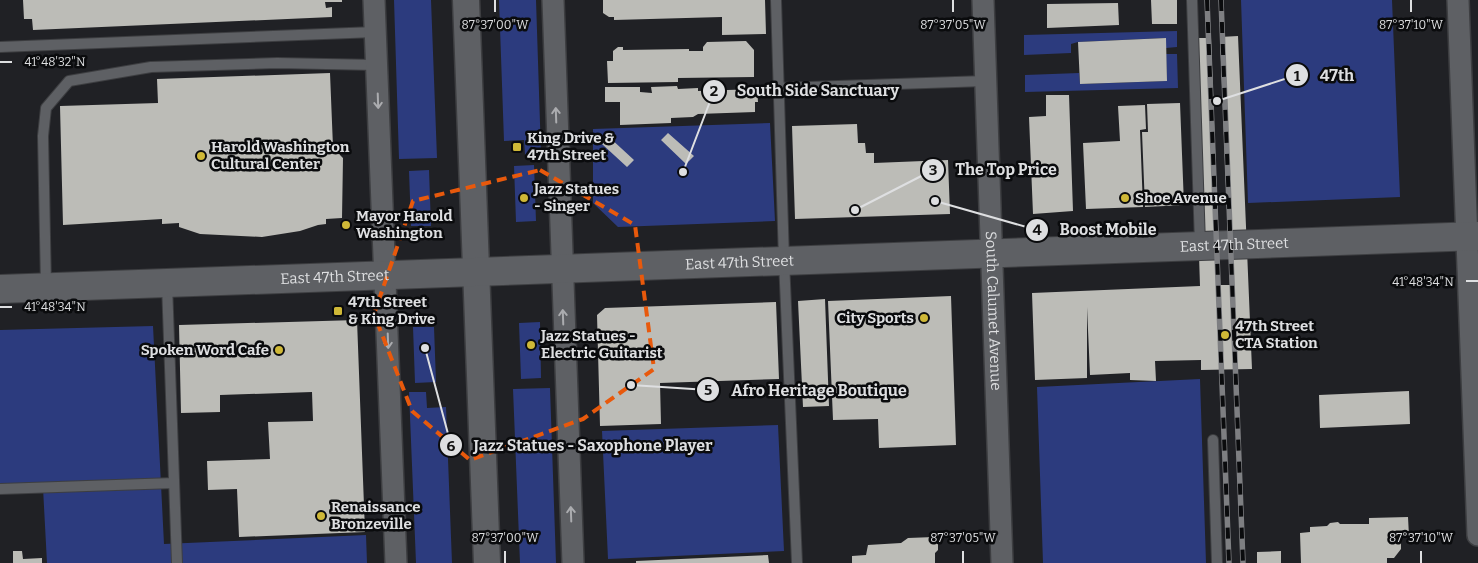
<svg xmlns="http://www.w3.org/2000/svg" width="1478" height="563" viewBox="0 0 1478 563" font-family="Bitter,serif">
<style>
.green{fill:#2c3b7e}
.building{fill:#bcbcb7}
.lines{fill:none;stroke-linecap:round;stroke-linejoin:round}
.service-casing{stroke:#3d3e41;stroke-width:12}
.minor-casing{stroke:#3d3e41;stroke-width:24}
.tertiary-casing{stroke:#3d3e41;stroke-width:29}
.secondary-casing{stroke:#3d3e41;stroke-width:30}
.service{stroke:#5e6064;stroke-width:10}
.minor{stroke:#5e6064;stroke-width:21}
.tertiary{stroke:#5e6064;stroke-width:26}
.secondary{stroke:#5e6064;stroke-width:28}
.rail-casing{stroke:#7e7f82;stroke-width:5.5}
.rail{stroke:#0a0b0d;stroke-width:4;stroke-dasharray:11;stroke-linecap:butt}
.oneway{stroke:#abacaf}
.marked{fill:none;stroke:#e8590c;stroke-width:4;stroke-dasharray:10 6;stroke-linejoin:round}
.ticks{fill:none;stroke:#dedfe1;stroke-width:2}
.poi-dot{fill:#cfb837;stroke:#0a0b0d;stroke-width:2}
.labels{text-anchor:middle;stroke-width:5;stroke-linejoin:round;paint-order:stroke}
.poi-label{font-size:15px;font-weight:bold;fill:#dedfe1;stroke:#0a0b0d;text-anchor:start}
.street-label{font-size:15px;fill:#dedfe1;stroke:#0a0b0d}
.ticks-label{font-size:12px;text-anchor:middle;fill:#dedfe1;stroke:#0a0b0d;stroke-width:5;stroke-linejoin:round;paint-order:stroke}
.leader{fill:none;stroke:#dedfe1;stroke-width:2}
.callout-dot{fill:#dedfe1;stroke:#0a0b0d;stroke-width:2}
.mark-label{font-size:15px;text-anchor:middle;font-weight:bold;fill:#111}
.callout-label{font-size:16px;text-anchor:middle;font-weight:bold;fill:#dedfe1;stroke:#0a0b0d;stroke-width:5;stroke-linejoin:round;paint-order:stroke}
</style>
<rect width="100%" height="100%" fill="#202125"/>
<path class="green" d="M394,0H431L437,158L399,159Z
M499,0H536L541,154L525,155L524,140L504,141Z
M1241,0H1392L1400,197L1248,203Z
M1177,31V47L1166,48L1165,38L1078,42L1071,44V53L1024,55V35Z
M1166,54H1177L1178,88L1025,92V75L1079,73L1080,84L1167,81Z
M770,123L775,221L618,227L593,203V129Z
M534,165L536,221L516,222L514,166Z
M429,170L431,226H411L409,171Z
M540,322L541,378L521,379L519,323Z
M153,326L164,544L366,535L367,563H47L43,488L0,489V330Z
M413,327H434L436,382L415,383Z
M1200,379L1206,563H1043L1037,387Z
M550,388L556,563H520L513,389Z
M409,392H426L427,408L446,407L452,563H416Z
M778,425L784,551L608,559L602,431Z"/>
<path class="building" d="M23,0H342V2H325L326,8L332,7V17L33,30L32,19H24Z
M603,0H765L766,34L722,35V17L614,20V17H609L603,13Z
M1151,0H1177V24H1152Z
M1118,3L1119,25L1047,28V4Z
M1238,36L1252,369L1201,370V360L1155,361L1156,381L1130,380V373L1090,375L1087,307V378L1035,380L1032,293L1200,286L1192,38H1211L1220,285H1230L1220,37Z
M1166,38L1167,81L1080,84L1078,42Z
M746,41L754,50V77L678,78V82L608,83L607,61H613V51L618,47H623V50L689,49V51H703V47L707,42Z
M330,73L333,147H341L340,155L343,158L342,218L326,219V224L318,225L300,231L262,237L200,234L179,227V223L162,224V219L63,225L60,106L158,103L157,79Z
M677,86L678,89L698,88V91L757,89L758,102H755V112L698,114L693,117L671,118V123L620,125V102H605V87H640V92L652,93L651,87Z
M1046,95H1069L1073,211L1033,214L1029,117L1046,116Z
M1180,103L1184,205L1145,207L1142,132H1148L1147,104Z
M1145,105L1146,129L1140,130L1143,207L1086,209L1083,143L1120,141L1118,106Z
M857,124L858,143H865L866,153H874V163L948,160L950,214L795,219L792,126Z
M668,133L694,156L686,164L661,140Z
M609,137L634,160L627,167L602,144Z
M951,296L956,445L879,448L878,419L833,420L828,301Z
M825,299L829,406L803,407L798,301Z
M776,302L779,379L660,383L661,424L600,426L597,315L605,308Z
M357,320L365,532L239,537L237,489L208,490L207,461L270,459L268,422L313,421L312,392L220,395V412L181,413L179,325Z
M1409,391L1410,424L1320,428L1319,395Z
M1408,517L1409,536L1401,537V549L1394,558H1387V563H1301L1300,533L1310,532V527L1327,526L1330,523L1338,522L1340,524H1369V518Z
M934,537L938,542V550L935,553V563H852V556L866,555L868,545L901,543L908,538Z
M13,551H22L23,559L42,558V563H13Z
M1281,551V563H1257V552Z
M768,555L769,563H636V561Z"/>
<g class="lines">
<g class="service-casing">
<path id="service" d="M776,0L784,260L797,563
M1192,0L1200,244
M0,47L375,32
M779,88L985,81
M167,284L177,563
M46,286L43,136L46,108L69,81L151,67L277,63L376,65
M1213,440L1217,563
M0,489L174,483"/>
</g>
<g class="minor-casing">
<g id="minor">
<path d="M374,0L396,563"/>
<path d="M553,0L573,563"/>
<path id="s1" d="M983,0L1002,563"/>
<path d="M1458,0L1478,535"/>
</g>
</g>
<g class="tertiary-casing">
<path id="tertiary" d="M466,0L487,563"/>
</g>
<g class="secondary-casing">
<g id="secondary">
<path id="s2" d="M0,289L1478,236"/>
</g>
</g>
<use href="#service" class="service"/>
<use href="#minor" class="minor"/>
<use href="#tertiary" class="tertiary"/>
<use href="#secondary" class="secondary"/>
<g class="rail-casing">
<path id="rail" d="M1207,0L1229,563
M1221,0L1243,563"/>
</g>
<use href="#rail" class="rail"/>
</g>
<defs><path id="oneway-shaft" d="M-6 0H5M1.5-3L5.5 0L1.5 3" fill="none" stroke-width="1.6" stroke-linecap="round" stroke-linejoin="round" transform="scale(1.25)"/></defs>
<g class="oneway">
<use href="#oneway-shaft" transform="translate(378 101) rotate(88)"/>
<use href="#oneway-shaft" transform="translate(556 115) rotate(-92)"/>
<use href="#oneway-shaft" transform="translate(563 317) rotate(-92)"/>
<use href="#oneway-shaft" transform="translate(388 341) rotate(88)"/>
<use href="#oneway-shaft" transform="translate(571 514) rotate(-92)"/>
</g>
<path class="marked" d="M540,170L635,225L654,369L583,419L470,460L412,411L374,314L413,201Z"/>
<path class="ticks" d="M495,0V12M953,0V12M1411,0V12M0,62H12M1466,281H1478M0,307H12M505,551V563M963,551V563M1421,551V563"/>
<g class="poi-dot">
<rect x="512" y="142" width="10" height="10" rx="2.5"/>
<circle cx="201" cy="156" r="5"/>
<circle cx="524" cy="198" r="5"/>
<circle cx="1125" cy="198" r="5"/>
<circle cx="346" cy="225" r="5"/>
<rect x="333" y="306" width="10" height="10" rx="2.5"/>
<circle cx="924" cy="318" r="5"/>
<circle cx="1225" cy="335" r="5"/>
<circle cx="531" cy="345" r="5"/>
<circle cx="279" cy="350" r="5"/>
<circle cx="321" cy="516" r="5"/>
</g>
<g class="labels">
<g class="poi-label">
<text x="527" y="143">King Drive &amp;<tspan x="527" dy="17">47th Street</tspan></text>
<text x="211" y="152">Harold Washington<tspan x="211" dy="17">Cultural Center</tspan></text>
<text x="534" y="194">Jazz Statues<tspan x="534" dy="17">- Singer</tspan></text>
<text x="1135" y="203">Shoe Avenue</text>
<text x="356" y="221">Mayor Harold<tspan x="356" dy="17">Washington</tspan></text>
<text x="348" y="307">47th Street<tspan x="348" dy="17">&amp; King Drive</tspan></text>
<text x="914" y="323" text-anchor="end">City Sports</text>
<text x="1235" y="331">47th Street<tspan x="1235" dy="17">CTA Station</tspan></text>
<text x="541" y="341">Jazz Statues -<tspan x="541" dy="17">Electric Guitarist</tspan></text>
<text x="269" y="355" text-anchor="end">Spoken Word Cafe</text>
<text x="331" y="512">Renaissance<tspan x="331" dy="17">Bronzeville</tspan></text>
</g>
<g class="street-label">
<text dy="5" stroke="none"><textPath href="#s2" startOffset="1235">East 47th Street</textPath></text>
<text dy="5" stroke="none"><textPath href="#s2" startOffset="740">East 47th Street</textPath></text>
<text dy="5" stroke="none"><textPath href="#s2" startOffset="335">East 47th Street</textPath></text>
<text dy="5" stroke="none"><textPath href="#s1" startOffset="311">South Calumet Avenue</textPath></text>
</g>
</g>
<g class="ticks-label">
<text x="495" y="29">87°37'00"W</text>
<text x="953" y="29">87°37'05"W</text>
<text x="1411" y="29">87°37'10"W</text>
<text x="55" y="66">41°48'32"N</text>
<text x="1423" y="286">41°48'34"N</text>
<text x="55" y="311">41°48'34"N</text>
<text x="505" y="542">87°37'00"W</text>
<text x="963" y="542">87°37'05"W</text>
<text x="1421" y="542">87°37'10"W</text>
</g>
<path class="leader" d="M1217 101L1297 75M683 172L714 91M855 210L933 170M935 201L1037 230M631 385L708 390M425 348L451 445"/>
<g class="callout-dot">
<circle cx="1217" cy="101" r="5"/>
<circle cx="683" cy="172" r="5"/>
<circle cx="855" cy="210" r="5"/>
<circle cx="935" cy="201" r="5"/>
<circle cx="631" cy="385" r="5"/>
<circle cx="425" cy="348" r="5"/>
<circle cx="1297" cy="75" r="12"/>
<circle cx="714" cy="91" r="12"/>
<circle cx="933" cy="170" r="12"/>
<circle cx="1037" cy="230" r="12"/>
<circle cx="708" cy="390" r="12"/>
<circle cx="451" cy="445" r="12"/>
</g>
<g class="mark-label">
<text x="1297" y="81">1</text>
<text x="714" y="96">2</text>
<text x="933" y="175">3</text>
<text x="1037" y="235">4</text>
<text x="708" y="395">5</text>
<text x="451" y="451">6</text>
</g>
<g class="callout-label">
<text x="1337" y="81">47th</text>
<text x="818" y="96">South Side Sanctuary</text>
<text x="1006" y="175">The Top Price</text>
<text x="1108" y="235">Boost Mobile</text>
<text x="819" y="396">Afro Heritage Boutique</text>
<text x="593" y="451">Jazz Statues - Saxophone Player</text>
</g>
</svg>
